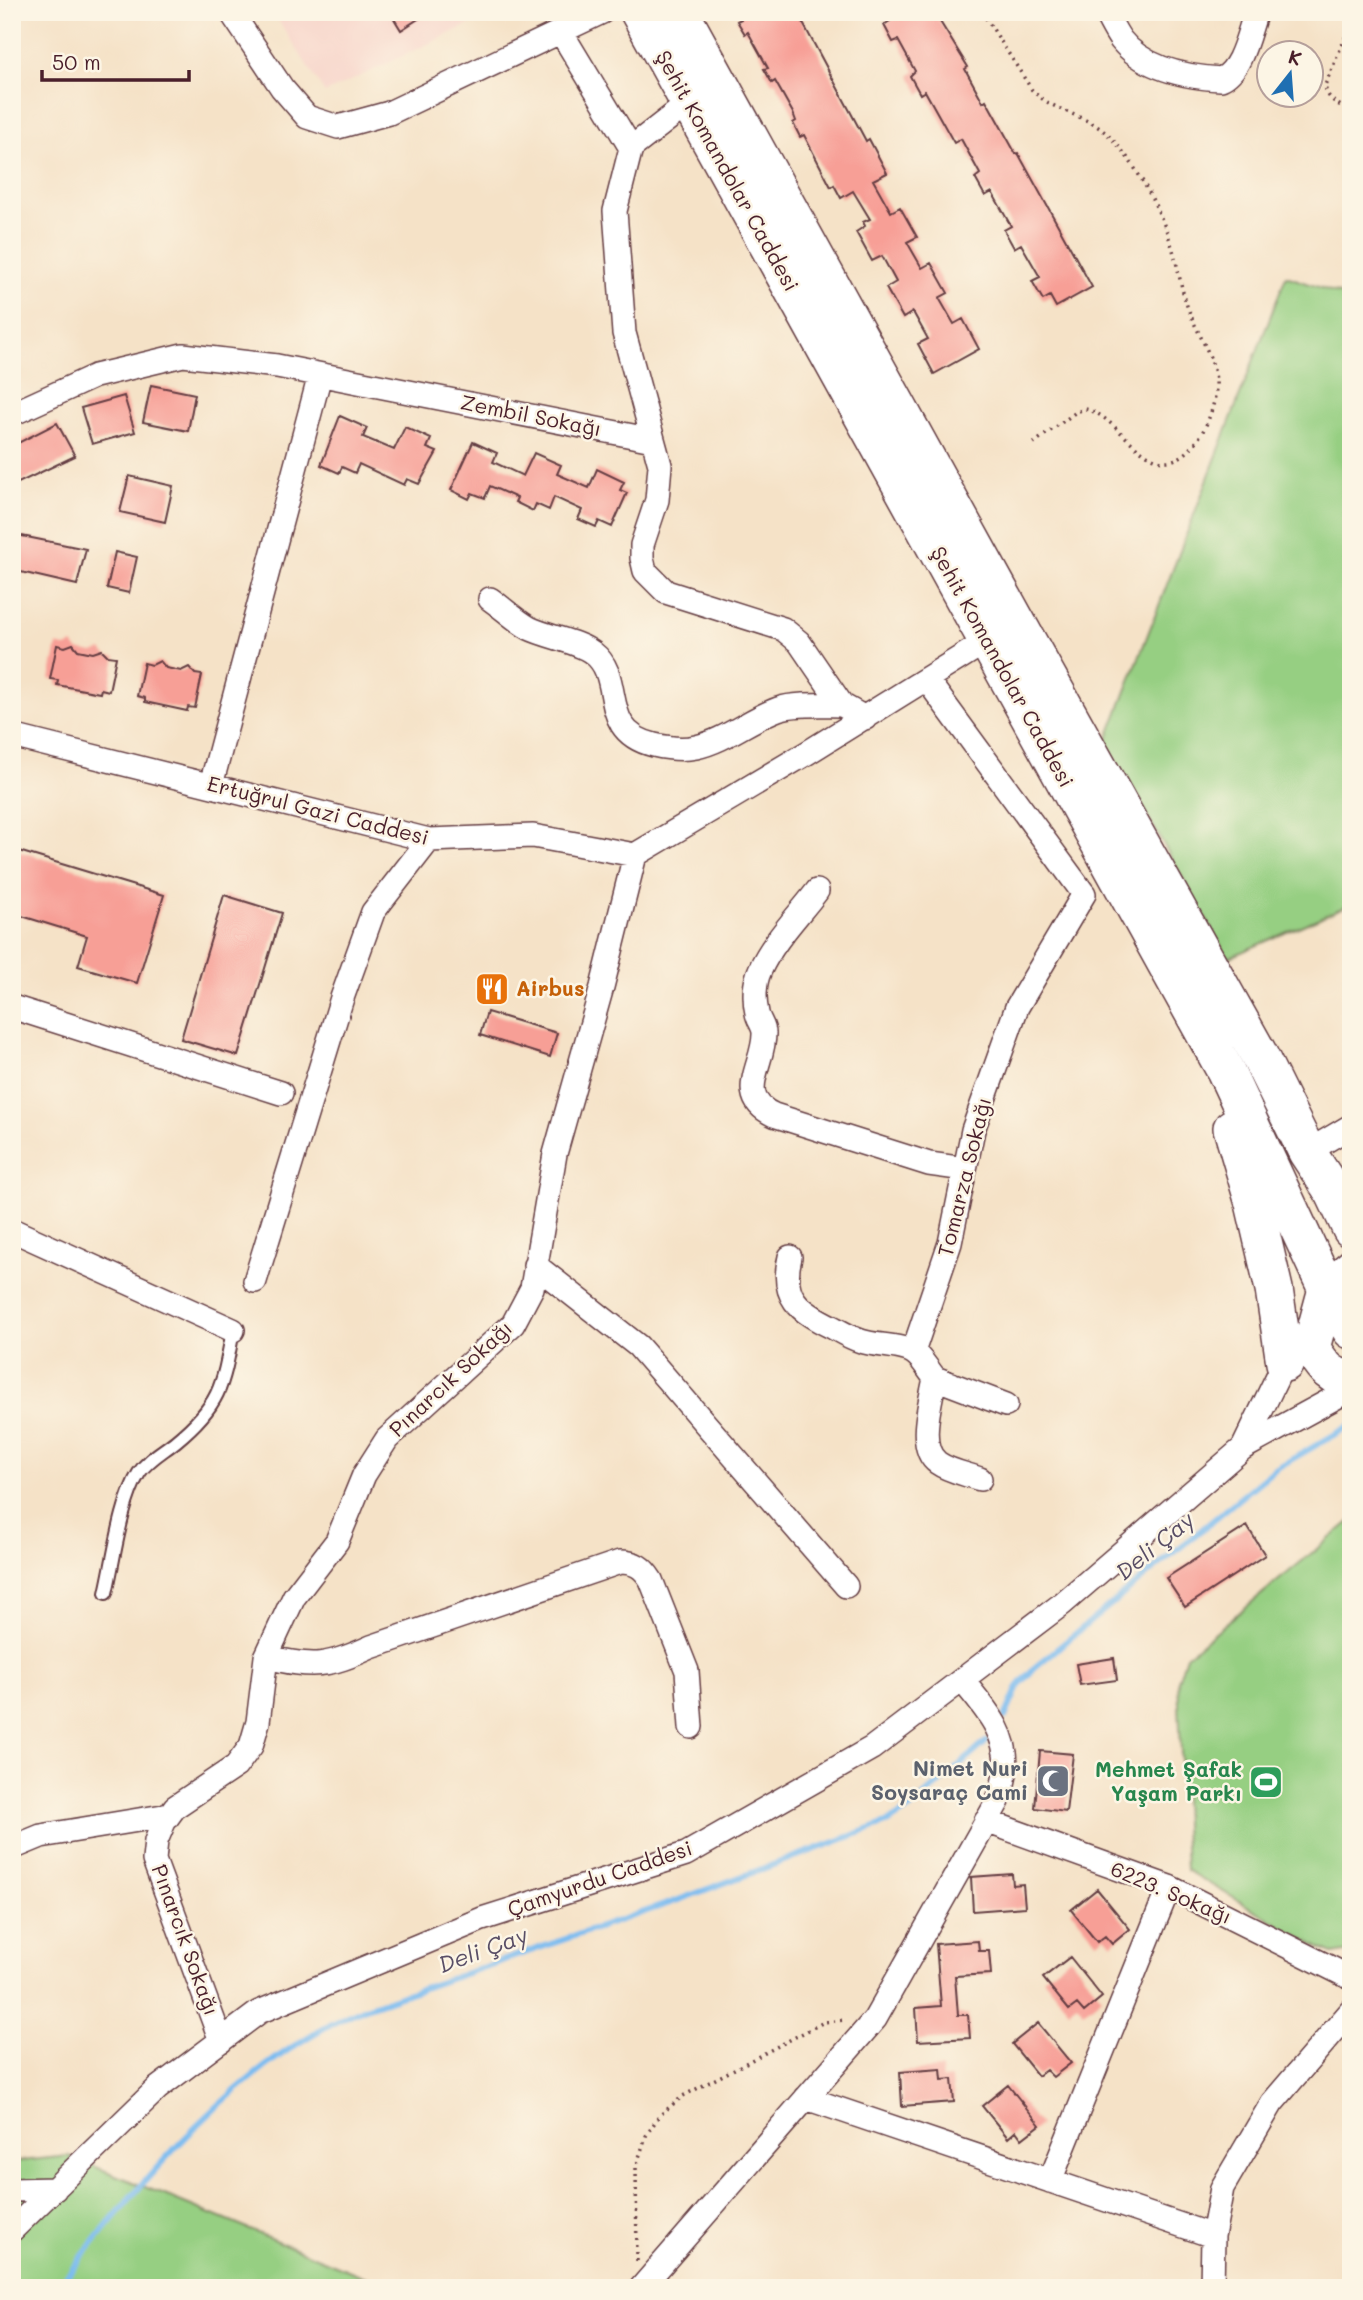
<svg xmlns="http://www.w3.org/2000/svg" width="1363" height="2300" viewBox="0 0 1363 2300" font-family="Mali,sans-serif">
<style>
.built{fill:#f7d1c7}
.green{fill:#96cf82;stroke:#707756;stroke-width:2}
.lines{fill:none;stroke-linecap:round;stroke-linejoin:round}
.stream{stroke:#7bbcf0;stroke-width:6}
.building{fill:#f79f96}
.lane-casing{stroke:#643c42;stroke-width:16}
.street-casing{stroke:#643c42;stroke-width:26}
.primary-casing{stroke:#643c42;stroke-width:40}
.path{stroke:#643c42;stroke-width:3.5;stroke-dasharray:2 5;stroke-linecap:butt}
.lane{stroke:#fff;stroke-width:12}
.street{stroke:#fff;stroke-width:23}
.primary{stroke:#fff;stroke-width:37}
.labels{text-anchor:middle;stroke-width:5;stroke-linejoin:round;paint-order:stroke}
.street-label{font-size:21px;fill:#4a1f2b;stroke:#fcf5e5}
.food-label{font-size:21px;font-weight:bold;fill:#c56008;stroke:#fcf5e5;text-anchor:start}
.worship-label{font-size:21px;font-weight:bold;fill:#5b616d;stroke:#fcf5e5;text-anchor:end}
.leisure-label{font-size:21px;font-weight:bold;fill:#27864d;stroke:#fcf5e5;text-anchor:end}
.water-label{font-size:23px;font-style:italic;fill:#594e66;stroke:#fcf5e5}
</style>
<rect width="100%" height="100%" fill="#fcf5e5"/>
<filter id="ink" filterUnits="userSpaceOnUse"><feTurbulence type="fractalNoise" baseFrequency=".0143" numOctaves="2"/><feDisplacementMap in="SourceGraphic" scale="14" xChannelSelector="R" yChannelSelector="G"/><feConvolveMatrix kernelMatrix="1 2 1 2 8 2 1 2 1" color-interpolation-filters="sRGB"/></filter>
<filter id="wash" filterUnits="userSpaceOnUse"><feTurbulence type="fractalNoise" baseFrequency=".00686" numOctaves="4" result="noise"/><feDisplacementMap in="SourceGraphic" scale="28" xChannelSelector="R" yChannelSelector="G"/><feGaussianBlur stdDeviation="1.57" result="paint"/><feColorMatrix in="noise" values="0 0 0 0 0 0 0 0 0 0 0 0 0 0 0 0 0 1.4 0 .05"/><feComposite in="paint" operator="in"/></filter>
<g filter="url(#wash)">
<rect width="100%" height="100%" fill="#f5e2c7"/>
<path class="built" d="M273,12H495L325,93Z"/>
<path class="green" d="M1286,276L1351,298V904L1228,958L1106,743Z
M1351,1521V1951L1333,1954L1321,1949L1186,1870L1178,1681L1186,1656Z
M69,2156L392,2288H12V2162Z"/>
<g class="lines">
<path class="stream" d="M1005,1717L1018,1687L1034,1668L1275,1469L1351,1425
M57,2288C140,2183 241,2057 368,2007L670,1903L889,1822L912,1807L986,1742"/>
</g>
<g id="blocks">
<path class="building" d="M390,12H429L401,30Z
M737,12H797L866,141L869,139L887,173L873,180L891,212L900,207L917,237L907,242L922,268L931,263L948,293L939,298L954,324L963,319L979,349L934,374L918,344L928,339L913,312L903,318L886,288L896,282L882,256L872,261L856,232L865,226L863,222L870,219L853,191L841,198L834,185L831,187L804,135L800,137L793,123L796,121L793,113L775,81L772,83L764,69L768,68L748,32L745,34L737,21L741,19Z
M903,12H934L968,67L965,69L983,102L986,100L1016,154L1018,153L1092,287L1056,307L1050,296L1043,300L1032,281L1040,277L1021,244L1014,248L1004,230L1011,226L992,192L985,196L975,178L980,174L961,139L954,143L925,91L920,94L910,76L915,71L898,40L893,42L884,25Z
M151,385L195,394L188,431L143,422Z
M124,396L135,432L92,444L81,408Z
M340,416L367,428L363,437L394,450L405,427L431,439L427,448L437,452L419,484L407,479L404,485L359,464L355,473L342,467L339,473L321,465Z
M57,423L75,456L12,486V446Z
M473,442L497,453L493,462L523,476L534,453L561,465L557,474L589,488L597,469L624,482L620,490L627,493L612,527L599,521L596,527L578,519L582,510L554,497L549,510L536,504L533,511L515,502L517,498L490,486L485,498L472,493L469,499L451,490Z
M129,476L173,486L165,522L120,512Z
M12,534L86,549L77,585L12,570Z
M115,552L137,557L129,593L107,588Z
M73,644L78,650L93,653L102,650L108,656L116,657L109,691L101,689L100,693L57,685L58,680L50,679L57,645L65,647Z
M160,661L166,668L181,671L189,667L195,674L202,675L195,708L188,707L187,711L145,702V698L137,696L144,663L152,665Z
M12,849L164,895L137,983L78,966L87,936L12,913Z
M224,895L282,913L238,1056L181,1039Z
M487,1012L557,1033L550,1057L480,1035Z
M1247,1526L1265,1555L1185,1607L1166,1578Z
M1114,1658L1117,1680L1080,1685L1076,1664Z
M1040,1751L1073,1754L1066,1812L1035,1808Z
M1012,1874L1013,1885L1023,1884L1025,1907L973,1911L971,1877Z
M1097,1889L1130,1929L1112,1944L1105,1936L1097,1942L1071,1910Z
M978,1941L979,1951H989L991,1974L955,1976L958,2015H968L970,2038L918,2041L916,2008L941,2006L936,1944Z
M1070,1957L1102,1997L1084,2012L1077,2004L1069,2010L1043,1978Z
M1038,2023L1071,2063L1053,2077L1046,2070L1038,2076L1012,2044Z
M941,2069L942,2080L952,2079L954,2102L902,2106L900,2072Z
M1008,2085L1040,2125L1022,2139L1016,2131L1008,2138L982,2106Z"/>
</g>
</g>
<g filter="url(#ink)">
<use href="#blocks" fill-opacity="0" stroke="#643c42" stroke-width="2"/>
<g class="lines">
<g class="lane-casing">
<path id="lane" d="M106,1593C114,1559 121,1502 139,1473C148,1459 164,1451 176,1441C221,1404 223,1385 233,1330"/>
</g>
<g class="street-casing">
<path id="street" d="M231,12L282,88L307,117L338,127L389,113L602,12
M1105,12C1110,21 1115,32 1121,40C1144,69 1187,77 1221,79C1242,70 1248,33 1256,12
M561,32L631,148
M690,102L631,148L615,211L624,333L660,465L657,500L642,545V558L645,571L666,592L783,629L799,642L842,705L865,718
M12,414L95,376L183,355L277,366L653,440
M490,599C503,608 515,620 529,628C547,637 578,641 593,653C626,678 596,731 654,745C667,748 682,750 696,747C725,741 750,719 778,709C794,703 824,705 842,705
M927,680L1084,894
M12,736L429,840L533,836L635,855L807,753L987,641
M211,785L320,375
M817,891C798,916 773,941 760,970C754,983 754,1000 757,1013C758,1020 764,1026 764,1033C765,1064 733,1096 774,1115L929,1164L965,1169
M12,1007L281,1093
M1307,1152L1351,1126
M12,1230L233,1330
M790,1257C780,1297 799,1311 832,1327C841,1332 851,1338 861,1341C875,1346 903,1345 914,1353C922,1358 928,1370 935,1378C931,1401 916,1448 938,1463C949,1471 966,1474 980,1479
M535,1265L638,1346L846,1586
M255,1281L342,998L373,912L429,840
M1319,1292L1324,1283L1351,1260
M913,1352L950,1243L973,1130L1017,1007L1084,894
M935,1378L1006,1405
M1243,1448L1290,1351
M266,1657C314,1668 327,1667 371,1647L620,1562C635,1562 643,1567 651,1580L687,1671L691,1727
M986,1821L1169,1887L1351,1978
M12,1848L41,1836L169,1815
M221,2041L154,1860L156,1841L164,1822L175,1807L236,1766L251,1746L258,1722L266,1657L294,1597L337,1541L364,1475L387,1439L513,1324L532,1288L555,1154L602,987L635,855
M806,2098L1213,2236
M1050,2181L1169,1887
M12,2190L55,2189
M12,2230L158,2088L259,2012L482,1919L686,1854L872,1748L1062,1604L1243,1448L1351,1389
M641,2288L875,2019L998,1801C1000,1793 1004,1783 1005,1774C1011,1735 984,1707 962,1680
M1212,2288L1213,2236L1222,2188L1272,2103L1351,2011"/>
</g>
<g class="primary-casing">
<path id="primary" d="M639,12L1225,1070L1324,1283L1351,1330
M680,12L1015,619L1258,1053L1307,1152L1334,1193L1351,1229
M1232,1128L1254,1203L1274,1289L1285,1363
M1327,1289L1311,1348C1321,1363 1330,1380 1351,1378"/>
</g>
<path class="path" d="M982,12L1032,90C1055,114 1090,114 1112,139C1137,164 1163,216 1173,250C1179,270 1181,291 1189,311C1198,334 1213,356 1216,380C1218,406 1198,458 1168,461C1139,464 1114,414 1085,409L1076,412L1034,443
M1351,24L1325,85C1327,101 1338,104 1351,111
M637,2261L636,2167L646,2136L659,2116L683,2096L824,2022L846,2020"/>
<use href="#lane" class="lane"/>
<use href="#street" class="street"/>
<use href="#primary" class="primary"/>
</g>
</g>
<defs>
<g id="restaurant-square" transform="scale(1.75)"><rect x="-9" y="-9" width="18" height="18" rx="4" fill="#e8710a" stroke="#fcf5e5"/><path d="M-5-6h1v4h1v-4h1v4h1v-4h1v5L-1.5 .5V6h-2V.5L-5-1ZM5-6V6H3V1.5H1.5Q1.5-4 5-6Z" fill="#fff"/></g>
<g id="mosque-square" transform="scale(1.75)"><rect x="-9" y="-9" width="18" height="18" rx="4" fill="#6b7280" stroke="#fcf5e5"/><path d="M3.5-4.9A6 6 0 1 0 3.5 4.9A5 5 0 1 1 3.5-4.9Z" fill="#fff"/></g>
<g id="stadium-square" transform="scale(1.75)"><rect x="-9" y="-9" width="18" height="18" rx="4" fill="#2e9e5b" stroke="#fcf5e5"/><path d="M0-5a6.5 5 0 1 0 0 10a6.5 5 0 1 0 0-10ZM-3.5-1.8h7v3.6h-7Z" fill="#fff"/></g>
</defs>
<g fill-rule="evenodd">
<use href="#restaurant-square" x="492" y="989"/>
<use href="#mosque-square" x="1053" y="1781"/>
<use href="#stadium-square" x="1266" y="1782"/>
</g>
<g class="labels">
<g class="street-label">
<text transform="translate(727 171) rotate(61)" y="7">Şehit Komandolar Caddesi</text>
<text transform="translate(531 416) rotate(11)" y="7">Zembil Sokağı</text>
<text transform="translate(1002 667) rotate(61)" y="7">Şehit Komandolar Caddesi</text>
<text transform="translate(318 811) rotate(14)" y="7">Ertuğrul Gazi Caddesi</text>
<text transform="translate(965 1177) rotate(-76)" y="7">Tomarza Sokağı</text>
<text transform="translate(451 1379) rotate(-43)" y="7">Pınarcık Sokağı</text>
<text transform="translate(600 1879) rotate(-19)" y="7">Çamyurdu Caddesi</text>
<text transform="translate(1171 1893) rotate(23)" y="7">6223. Sokağı</text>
<text transform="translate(185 1940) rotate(70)" y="7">Pınarcık Sokağı</text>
</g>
<g class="food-label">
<text x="516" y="996">Airbus</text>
</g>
<g class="worship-label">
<text x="1028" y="1776">Nimet Nuri<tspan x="1028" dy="24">Soysaraç Cami</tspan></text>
</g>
<g class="leisure-label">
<text x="1242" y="1777">Mehmet Şafak<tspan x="1242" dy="24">Yaşam Parkı</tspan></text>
</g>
<g class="water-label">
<text transform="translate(1155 1546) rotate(-39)" y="8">Deli Çay</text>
<text transform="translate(483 1950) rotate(-20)" y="8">Deli Çay</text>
</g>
</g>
<rect width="1363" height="2300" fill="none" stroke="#fcf5e5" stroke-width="42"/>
<g transform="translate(1290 74) rotate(17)"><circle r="33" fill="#fcf5e5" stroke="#b59f9b" stroke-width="2"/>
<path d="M0-5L12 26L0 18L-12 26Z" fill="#1f6fb2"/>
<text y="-10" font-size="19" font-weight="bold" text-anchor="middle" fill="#4a1f2b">K</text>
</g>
<path d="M42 70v10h147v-10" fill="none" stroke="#4a1f2b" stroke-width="3.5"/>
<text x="52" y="70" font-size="21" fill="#4a1f2b" stroke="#fcf5e5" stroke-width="5" paint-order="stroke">50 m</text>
</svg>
